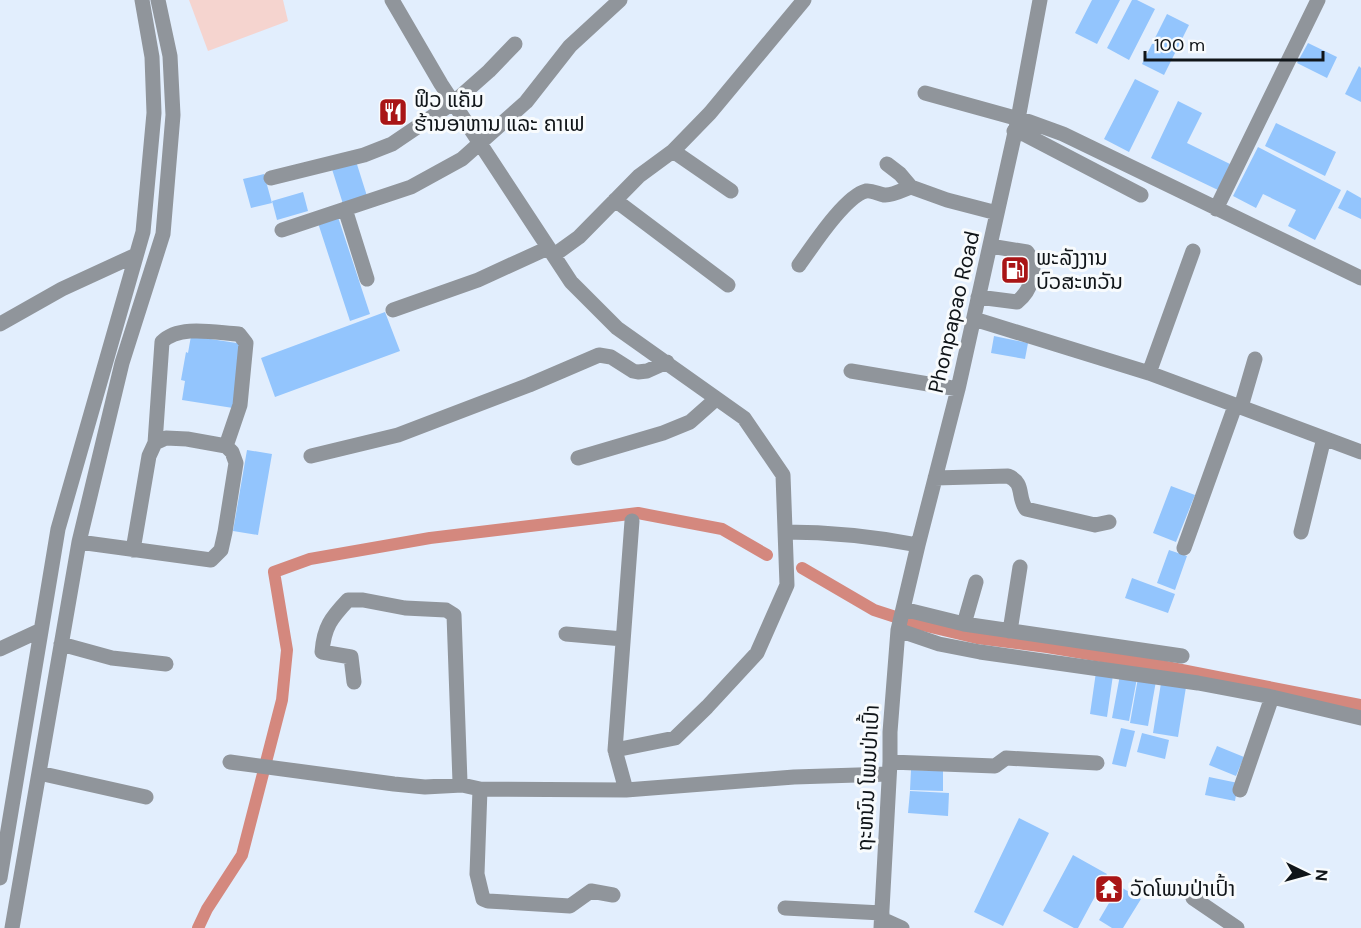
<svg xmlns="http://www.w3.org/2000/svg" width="1361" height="928" viewBox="0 0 1361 928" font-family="'DM Sans','Noto Sans Lao',sans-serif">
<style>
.green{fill:#f5d4cf}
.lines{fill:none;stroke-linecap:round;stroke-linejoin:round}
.canal{stroke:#d4887e;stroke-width:12}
.building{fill:#93c5fd}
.minor{stroke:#90959b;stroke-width:15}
.labels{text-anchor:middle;stroke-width:6;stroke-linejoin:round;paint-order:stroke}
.poi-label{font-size:21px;fill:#101519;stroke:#f8fbfd;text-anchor:start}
.street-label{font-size:21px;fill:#101519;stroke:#f8fbfd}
</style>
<rect width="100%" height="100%" fill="#e2eefd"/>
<path class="green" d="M189,0H283L288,21L208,51Z"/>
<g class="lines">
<path class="canal" d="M802,568L874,610L914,623L977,638L1047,647L1161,666L1361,705
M198,928L207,909L242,855L282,700L287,650L274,572L310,559L430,538L638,513L722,529L767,555"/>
</g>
<path class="building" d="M1092,0H1120L1097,44L1075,33Z
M1132,0H1137L1155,9L1129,60L1107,48Z
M1167,14L1189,25L1164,75L1142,64Z
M1308,43L1337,57L1327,78L1297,63Z
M1359,66L1361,68V102L1345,94Z
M1135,79L1159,91L1129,152L1104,139Z
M1178,101L1202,113L1187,143L1230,164L1218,190L1151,158Z
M1276,123L1336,152L1325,176L1265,146Z
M1258,147L1341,190L1315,240L1288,226L1296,210L1263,194L1256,208L1233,196Z
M355,158L367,196L343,204L331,166Z
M264,174L272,203L251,208L243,179Z
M1347,190L1361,198V219L1338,208Z
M303,192L308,211L277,220L272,201Z
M338,217L370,314L350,321L318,223Z
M385,312L400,351L275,397L261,358Z
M191,336L243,344L233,408L182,400L185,381L181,380L186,352L188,353Z
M994,336L1028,343L1025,359L991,353Z
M247,450L272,454L258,535L233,531Z
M1171,486L1195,495L1176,542L1153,533Z
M1169,550L1187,556L1175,590L1157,583Z
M1132,578L1175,594L1168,613L1125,598Z
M1096,672L1113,675L1107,717L1090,714Z
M1120,675L1137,678L1129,721L1112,718Z
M1138,678L1156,681L1148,726L1130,723Z
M1161,683L1186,687L1178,737L1153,733Z
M1121,728L1135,731L1126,767L1112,764Z
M1142,733L1169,740L1165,759L1137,752Z
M1217,746L1244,757L1236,776L1209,765Z
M911,770L943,771V791L910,790Z
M1209,777L1238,783L1235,801L1205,795Z
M910,791L949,793L948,816L908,813Z
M1019,818L1049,833L1003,926L974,912Z
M1073,855L1107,874L1078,928H1074L1043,911Z
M1119,886L1141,899L1123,928H1112L1099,920Z"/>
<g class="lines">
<path class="minor" d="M392,0L441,84L571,282L617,328L744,418L783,475L787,585L757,653L707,707L675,738L615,750L626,790
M925,93L1030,122L1063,134L1361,278
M1014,131L1026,135L1141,195
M673,151L731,191
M887,164L900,174L911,187L947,200L997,213
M271,178L364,155L392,144L454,102L489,71L515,44
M615,200L728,285
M345,209L367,279
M1216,209L1318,0
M282,230L411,187L462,159L526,102L570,46L620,0
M554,255L579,237L639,176L673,151L710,113L804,0
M799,265C812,247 845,196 866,191C872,190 878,194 884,195C893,196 902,190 911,187
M978,297L1017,302C1031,291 1039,268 1027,252L990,246
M393,310L478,280L548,248
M974,319L1149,373L1361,452
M0,324L62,289L136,255
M851,371L958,389
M1149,373L1193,251
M1241,407L1255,359
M155,443L162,342C179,324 217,333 239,334L246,343L240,405L226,446
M311,456L398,435L529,385L599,355L611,357L633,371L638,372L647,371L667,362
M578,458L663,433L690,422L716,399
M935,478L1008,476C1025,483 1017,497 1026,509L1095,525L1109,522
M785,532C833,532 871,536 918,545
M1301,532L1324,438
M79,542C123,548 167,554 211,560L221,550L225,532L236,463L232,452L226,446L187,439L166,438L155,443L149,456L133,550
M1184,548L1235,406
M903,609L964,624L1182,656
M964,624L976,582
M898,630L939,644L980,652L1198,683L1272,697L1361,718
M1010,631L1020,567
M566,634L623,639
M61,644L112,658L166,664
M0,649L41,630
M354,682L351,657L322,652C324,627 331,618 348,600H363L405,608L446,610L454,615L460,782L462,785
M615,750L632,521
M230,762L394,784L425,787L462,785L480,789L626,790L794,777L889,774
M890,762L995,766L1006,758L1097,763
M39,773L146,797
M480,789L477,874L483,899L488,901L570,906L591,891L613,895
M1240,790L1272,697
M0,878L58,529L143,232L154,113L152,57L142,0
M1193,898L1237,928
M785,908L882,913
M882,919L902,928
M12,928L79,542L122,363L163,234L173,115L170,56L158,0
M881,928L890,762V732L898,630L918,545L958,389L1018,119L1040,0"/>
</g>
<defs>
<g id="restaurant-square" transform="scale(1.5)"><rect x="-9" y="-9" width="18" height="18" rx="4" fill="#a91516" stroke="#f8fbfd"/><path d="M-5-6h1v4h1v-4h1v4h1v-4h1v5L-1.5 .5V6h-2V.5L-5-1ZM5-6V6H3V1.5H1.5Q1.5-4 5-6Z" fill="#fff"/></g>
<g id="fuel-square" transform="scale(1.5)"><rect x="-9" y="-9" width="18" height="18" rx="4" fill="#a91516" stroke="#f8fbfd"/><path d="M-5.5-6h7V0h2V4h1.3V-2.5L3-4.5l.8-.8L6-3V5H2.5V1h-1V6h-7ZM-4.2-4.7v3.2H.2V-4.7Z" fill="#fff"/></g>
<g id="temple-square" transform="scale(1.5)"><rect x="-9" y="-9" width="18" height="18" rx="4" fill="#a91516" stroke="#f8fbfd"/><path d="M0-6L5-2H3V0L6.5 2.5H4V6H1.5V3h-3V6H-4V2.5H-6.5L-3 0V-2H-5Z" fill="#fff"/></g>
</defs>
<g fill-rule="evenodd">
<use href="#restaurant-square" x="393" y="112"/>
<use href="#fuel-square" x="1015" y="270"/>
<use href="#temple-square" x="1109" y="889"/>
</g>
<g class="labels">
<g class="poi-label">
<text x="414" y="107">ຟິວ ແຄັມ<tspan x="414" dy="24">ຮ້ານອາຫານ ແລະ ຄາເຟ</tspan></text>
<text x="1036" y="265">ພະລັງງານ<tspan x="1036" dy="24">ບົວສະຫວັນ</tspan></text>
<text x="1130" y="896">ວັດໂພນປ່າເປົ້າ</text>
</g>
<g class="street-label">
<text transform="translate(954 312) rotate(-77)" y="7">Phonpapao Road</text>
<text transform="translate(868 778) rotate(-87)" y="7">ຖະຫນົນ ໂພນປ່າເປົ້າ</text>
</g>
</g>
<g transform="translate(1307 874) rotate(95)" stroke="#f8fbfd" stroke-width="4.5" paint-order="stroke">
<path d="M0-4.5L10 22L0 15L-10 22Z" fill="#101519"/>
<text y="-9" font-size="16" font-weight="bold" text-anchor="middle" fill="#101519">N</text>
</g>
<path d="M1145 51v9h178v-9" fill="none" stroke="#101519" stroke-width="3"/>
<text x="1154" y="51" font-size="18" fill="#101519" stroke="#f8fbfd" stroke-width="4.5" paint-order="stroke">100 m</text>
</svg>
